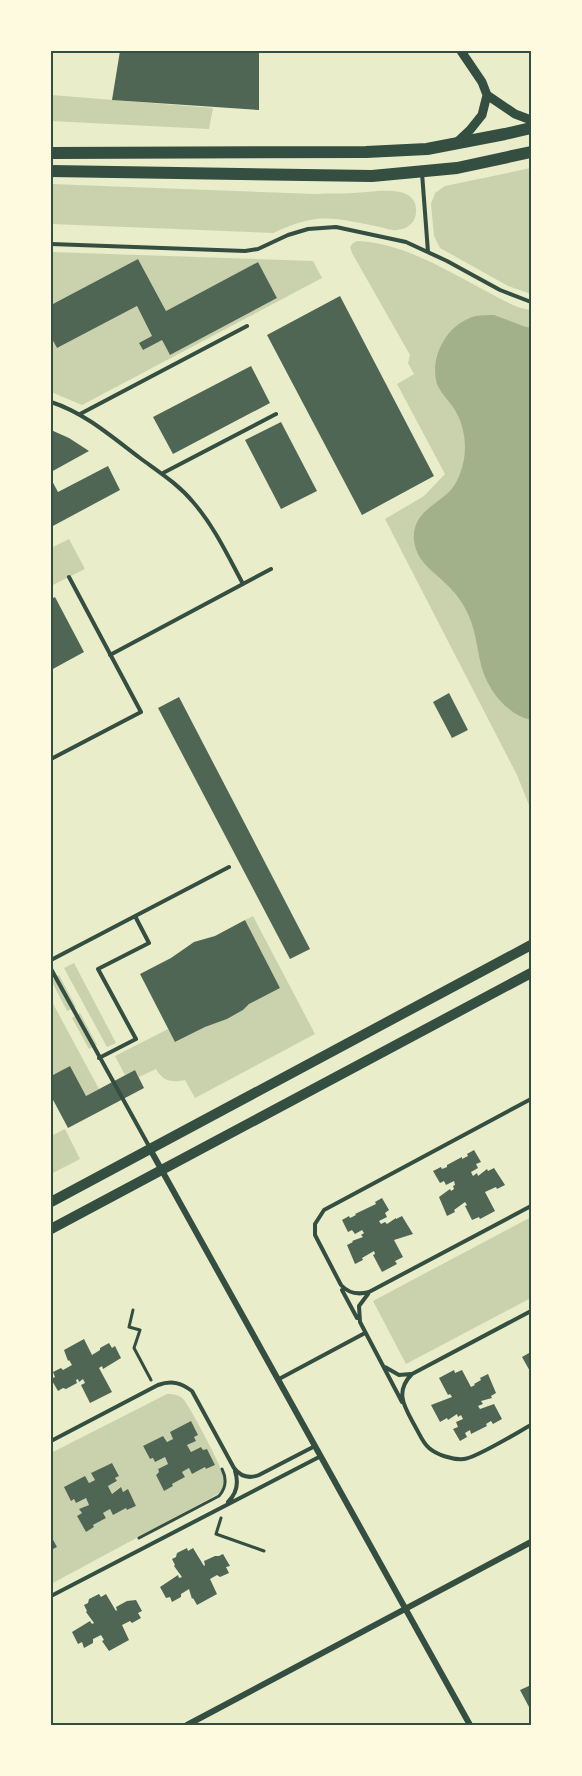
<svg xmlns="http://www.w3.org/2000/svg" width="582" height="1776" viewBox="0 0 582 1776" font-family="Quicksand,sans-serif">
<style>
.green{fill:#cad2ad;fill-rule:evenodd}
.water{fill:#a3b18a}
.building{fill:#4f6655}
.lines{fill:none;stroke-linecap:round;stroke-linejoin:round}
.path{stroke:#344e41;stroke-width:3}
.service{stroke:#344e41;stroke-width:4}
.minor{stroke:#344e41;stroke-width:6}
.tertiary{stroke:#344e41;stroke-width:9}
.secondary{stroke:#344e41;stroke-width:10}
.primary{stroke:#344e41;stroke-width:12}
.neatline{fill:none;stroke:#344e41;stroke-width:2}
</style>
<rect width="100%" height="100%" fill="#e9edc9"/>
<path class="green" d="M51,95L213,108L209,129L51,121Z
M531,168V294L508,286L440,248L434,236L431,204L435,193L445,186Z
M51,184L316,194C329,193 341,194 353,193C370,193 415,182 416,209C417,221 409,229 397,230C392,231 385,228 380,227C359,223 336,217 316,219C300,221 287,227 273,233L51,224Z
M357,241C403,243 444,269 484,290C498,297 514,308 531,310V810L517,775L385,519L424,496L445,474L397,384L414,374L408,363L410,355L352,253L350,247L353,243Z
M51,252L313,261L322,278L82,405L51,392V337L57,348L137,306L152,336L162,340L170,355L277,298L258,262L166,311L138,259L51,305Z
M69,539L85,569L51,586V548Z
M253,916L315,1034L195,1098L185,1080C171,1083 163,1081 156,1069L139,1077L135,1070L125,1075L115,1056L168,1029L176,1042L205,1027L227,1019L243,1010L249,1004L280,988L245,920Z
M74,963L116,1043L107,1047L64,968Z
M59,975L76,1007L67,1011L51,980Z
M51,1000L99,1089L86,1096L70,1066L51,1076Z
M80,1013L97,1045L89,1049L72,1018Z
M65,1129L80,1159L51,1174V1136Z
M531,1217V1298L406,1364L373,1301Z
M167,1394C174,1394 180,1395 184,1400C190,1407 222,1467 223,1475C225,1482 224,1487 220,1493L51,1584V1550L57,1547L51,1536V1453ZM170,1432L198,1435L194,1437L196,1441L187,1445L191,1452L201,1447L203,1450L207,1449L215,1465L207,1469L205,1467L192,1473L189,1468L182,1472L185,1477L172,1484L173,1486L164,1491L156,1475L159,1472L158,1469L168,1464L165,1457L150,1459L143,1447L163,1436L167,1442L173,1439ZM112,1463L119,1476L115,1478L117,1482L108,1486L112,1494L120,1487L123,1492L128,1490L136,1506L128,1510L126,1508L113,1514L110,1509L103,1513L106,1518L93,1525L94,1527L86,1532L77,1516L82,1513L80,1509L89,1505L86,1498L72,1500L89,1483L95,1480L92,1473Z"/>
<path class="water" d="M494,315L523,326L531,328V720C506,714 487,689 481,665C476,644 476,629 465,608C460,599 453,590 445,583C432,570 416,561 414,540C412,514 433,507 449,492C457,484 462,470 464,459C467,441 463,422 453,407C447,398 438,391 436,380C431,354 448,323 476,316C481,315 488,315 494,315Z"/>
<path class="building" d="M120,51H259V110L112,100Z
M138,259L166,311L258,262L277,298L170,355L162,340L143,350L139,343L152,336L137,306L57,348L51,337V324L53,323L51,320V305Z
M340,296L434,476L362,515L267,335Z
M251,366L270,403L173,454L153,417Z
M281,422L317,491L281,509L245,440Z
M51,430L69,438L89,451L51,472Z
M108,466L120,490L51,527V479L58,492Z
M55,597L84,652L51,670V599Z
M449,693L468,730L452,738L433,702Z
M179,697L310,949L290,959L158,708Z
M245,920L280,988L249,1004L243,1010L227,1019L205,1027L175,1042L140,974L171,958L194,942L215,936Z
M70,1066L86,1096L135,1070L144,1088L68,1128L51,1096V1076Z
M474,1150L481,1162L476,1164L478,1168L471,1172L473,1176L477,1173L478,1176L487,1169L488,1171L494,1168L505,1185L497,1189L496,1187L485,1192L495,1211L480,1219L479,1217L472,1220L465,1206L467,1205L465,1202L454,1210L455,1212L447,1216L439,1197L450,1189L451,1191L454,1189L453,1186L455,1185L454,1181L446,1185L444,1181L440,1183L433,1171L441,1167L442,1169L447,1167V1165L462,1157V1159L468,1156L467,1154Z
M382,1198L389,1210L385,1213L387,1217L379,1221L381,1224L385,1222L387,1224L396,1218V1219L402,1216L413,1234L394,1240L403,1257L395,1261L397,1264L382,1272L373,1255L375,1254L374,1251L362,1258L363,1260L355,1264L347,1245L353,1242L352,1241L363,1237L361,1235L364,1233L362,1230L355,1234L352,1230L348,1232L342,1220L349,1216L350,1218L356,1215L355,1214L376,1204L375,1202Z
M84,1339L92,1355L100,1350V1348L109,1343L112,1348L115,1346L121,1358L103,1369L102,1366L99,1368L112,1392L90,1403L81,1385L85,1383L83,1379L79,1382L78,1379L76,1380L77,1383L66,1389L63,1388L58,1391L51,1379L55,1377L53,1372L61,1368L63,1370L72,1365L69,1360L68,1361L64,1350Z
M529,1353L531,1354V1373L522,1357Z
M454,1370L455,1373L462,1370L471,1387L475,1385L474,1384L481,1380L480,1378L488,1374L496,1393L491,1396L492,1398L481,1401L483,1404L478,1406L480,1409L494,1404L502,1419L493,1424L491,1421L486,1424L487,1426L471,1434L470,1430L465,1433L467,1437L460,1441L453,1429L458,1427L456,1422L463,1419L461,1415L458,1417L457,1414L448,1420L447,1418L440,1422L431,1405L452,1397L450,1394L448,1395L439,1378Z
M191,1421L198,1435L194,1437L196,1441L187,1445L191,1452L201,1447L203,1450L207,1449L215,1465L206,1469L205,1467L192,1474L189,1468L182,1472L185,1477L172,1484L173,1486L164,1491L156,1475L159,1472L158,1469L168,1464L165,1457L155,1462L153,1458L150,1459L143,1446L163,1436L167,1442L173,1439L170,1432Z
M112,1463L119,1476L115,1478L117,1481L108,1486L112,1494L121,1487L123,1492L128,1489L136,1506L127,1510L126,1508L113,1515L110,1509L103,1513L106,1518L93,1525L94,1527L86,1532L77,1516L82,1513L79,1509L89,1505L86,1498L76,1503L74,1499L71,1501L64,1487L85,1476L89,1483L95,1480L91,1473Z
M51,1536L57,1547L51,1550Z
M187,1548L188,1551L193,1548L204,1566L205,1565L204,1561L215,1556H219L223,1554L230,1566L226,1567L229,1573L220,1577L217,1575L210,1579L217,1594L197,1605L193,1598L192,1599L189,1589L181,1594V1597L172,1602L170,1597L166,1598L160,1587L178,1575L179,1578L182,1577L174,1566L175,1565L172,1559L176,1557L177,1553Z
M99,1594L101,1597L106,1594L116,1611L117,1610L116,1607L127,1601L136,1600L142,1611L138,1613L141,1618L132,1623L130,1621L122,1625L129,1640L109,1651L102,1641L104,1640L101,1635L93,1639V1643L84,1648L82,1642L78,1644L72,1632L90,1621L92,1624L94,1623L86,1612L87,1611L84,1605L88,1603L89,1599Z
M531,1685V1706L529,1707L520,1690Z"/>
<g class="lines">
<path class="path" d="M133,1310L129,1327L140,1330L134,1348L151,1380
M221,1518L216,1534L264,1551
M139,1538L219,1496C226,1488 227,1479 222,1469"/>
<path class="service" d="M422,173L428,252
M51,244L245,251L258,249L288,235L308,229L336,227L406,242L447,261L500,290L531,302
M51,402C85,413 112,437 140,458C159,472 178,484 193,502C214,526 228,556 243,584
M80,414L247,326
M163,473L276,414
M110,655L271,569
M51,759L141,712L69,577
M51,960L229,867
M51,969L150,1148
M99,1058L136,1039L98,969L149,943L135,916
M531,1099L324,1210L315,1224V1235L341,1285C349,1294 358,1295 369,1292L531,1206
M342,1290L357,1318
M368,1294L359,1306L360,1322L402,1402
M531,1311L412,1374C393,1393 406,1409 416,1428C420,1435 423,1443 429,1448C437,1455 453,1460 464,1459C476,1458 518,1432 531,1425
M385,1367L399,1375L411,1374
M279,1379L365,1333
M51,1441L158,1385C172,1380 181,1383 192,1391L234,1468C241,1477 249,1479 259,1475L315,1446
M228,1502C237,1493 239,1483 235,1471
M51,1596L321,1456"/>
<path class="minor" d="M150,1149L470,1725
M187,1725L531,1542"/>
<path class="tertiary" d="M461,51L482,82L487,95
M455,144L470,130L482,115L487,95L515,114L531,120"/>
<path class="secondary" d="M51,1202L531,945
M51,1229L531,973"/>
<path class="primary" d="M51,153L366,152L427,149L505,134L531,128
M51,171L372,176L457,168L531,152"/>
</g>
<rect width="582" height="1776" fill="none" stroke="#fefae0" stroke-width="105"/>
<rect x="52" y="52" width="478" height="1672" class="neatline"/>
</svg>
